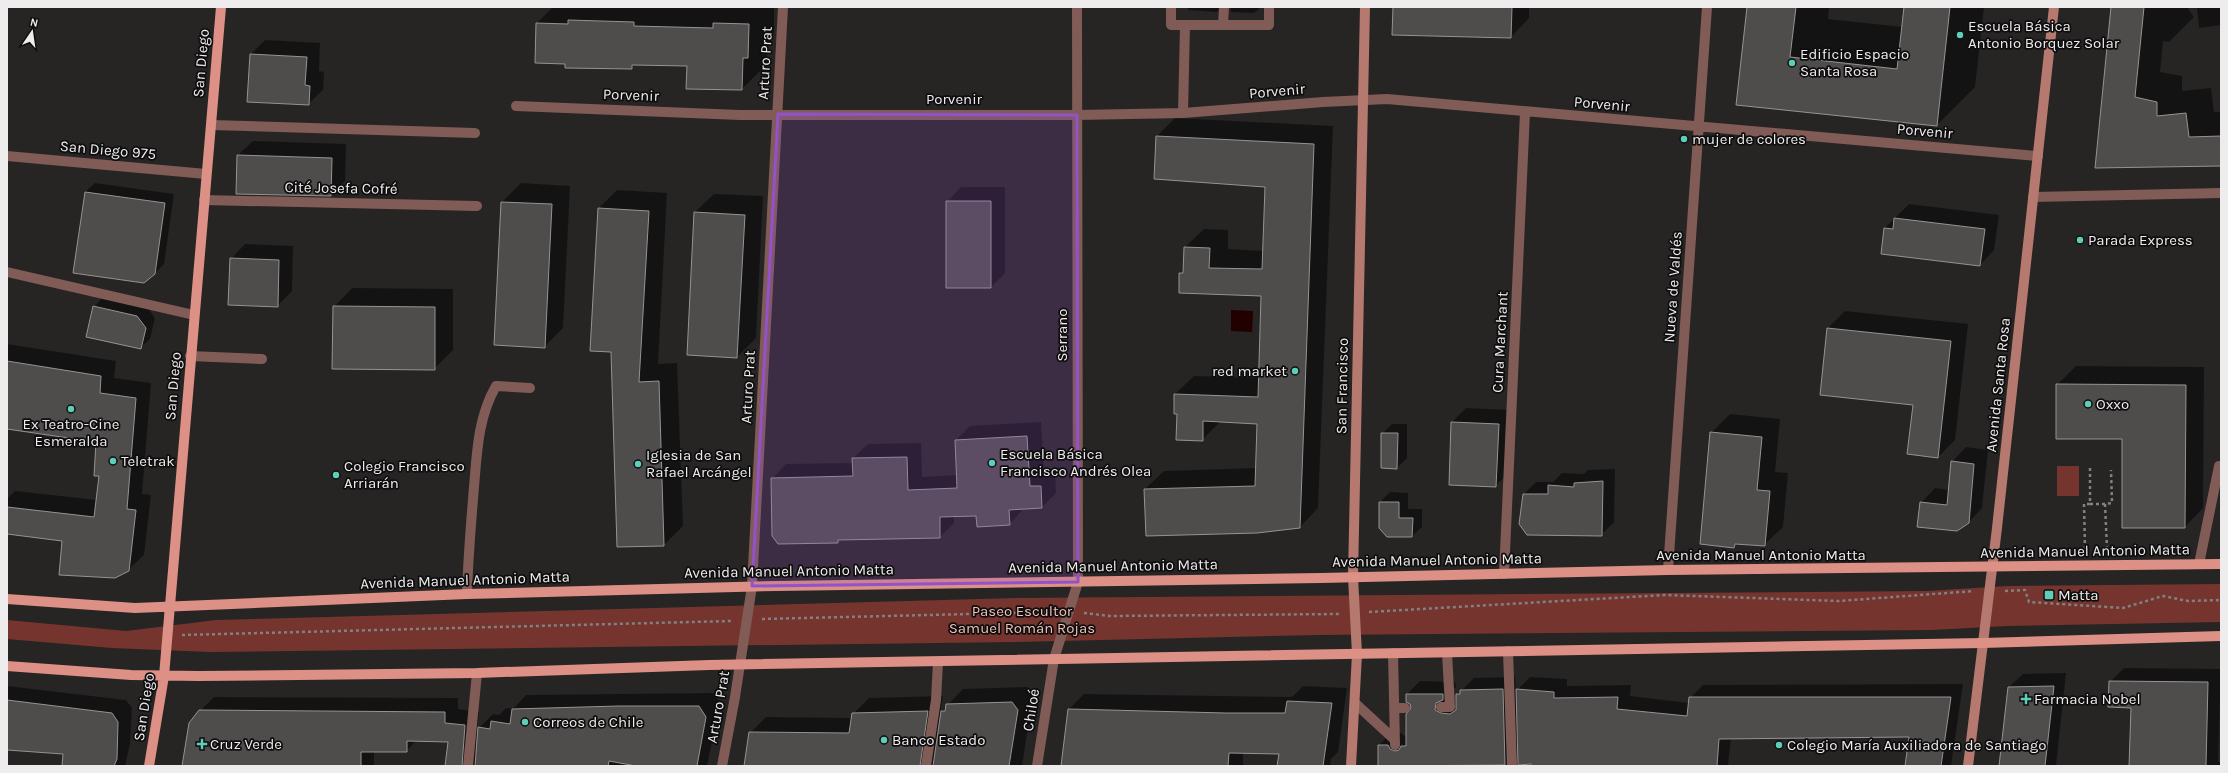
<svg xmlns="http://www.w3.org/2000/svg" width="2228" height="773" viewBox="0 0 2228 773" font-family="Karla,sans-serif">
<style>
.green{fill:#75352e}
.water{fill:#230000}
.shadow{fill:#0007}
.building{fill:#4f4c4c;stroke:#969392}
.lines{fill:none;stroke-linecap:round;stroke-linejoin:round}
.path{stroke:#828080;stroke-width:2.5;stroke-dasharray:3 3;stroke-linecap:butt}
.service{stroke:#815b56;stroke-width:10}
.pedestrian{stroke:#815b56;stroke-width:10}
.minor{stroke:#815b56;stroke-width:10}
.tertiary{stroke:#815b56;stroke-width:10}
.secondary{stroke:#b57970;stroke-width:10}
.primary{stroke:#dd9085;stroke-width:10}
.marked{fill:#9252c8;fill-opacity:0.2;stroke:#9252c8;stroke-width:3;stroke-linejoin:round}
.poi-dot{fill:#5eceb8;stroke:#0f0e0e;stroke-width:1.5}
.labels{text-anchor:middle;stroke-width:3.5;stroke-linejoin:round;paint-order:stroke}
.poi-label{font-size:15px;fill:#eeecec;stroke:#0f0e0e;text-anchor:start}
.street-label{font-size:15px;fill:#eeecec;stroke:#0f0e0e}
.park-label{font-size:15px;fill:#f1c0b9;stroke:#0f0e0e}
</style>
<rect width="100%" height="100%" fill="#272424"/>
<path class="green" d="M2057,466H2079V496H2057Z
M2221,584V622L2007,626L1932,630L1318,635L1015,642L210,652L112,648L7,639V620L126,631L216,620L1016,598L1927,591L2007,586Z"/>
<path class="water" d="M1231,310L1253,311L1252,332L1231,331Z"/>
<path class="shadow" d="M553,7H774V32L767,38V64L742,89L688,65L636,64L632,68L566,63L537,23Z
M1188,7H1221L1217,12L1188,10Z
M1231,7H1259V9L1254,13L1231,12Z
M1394,7H1529V18L1511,37Z
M1748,7H1829L1828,19L1903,27L1905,7H1984L1975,87L1937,125L1737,104Z
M2112,7H2187L2194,17L2169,42L2163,41L2160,72L2182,76V91L2211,88L2214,112H2221V164L2096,167Z
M2197,7H2221V25L2199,28Z
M265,40L320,43L319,71L324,72L323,90L308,104L251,54Z
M1175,118L1333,126L1318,508L1300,527L1145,489L1164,471L1257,468L1258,423L1221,421L1202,440L1178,413L1175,394L1194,376L1260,378L1262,295L1180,273L1184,270L1185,247L1204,229L1228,230V249L1264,251L1266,186L1157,136Z
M253,141L346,144L345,181L331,195L238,155Z
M95,183L174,194L164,264L154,274L85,192Z
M521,183L570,186L563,328L544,347L495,344L502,202Z
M961,187H1005V273L991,287H947V202Z
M617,190L667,193L658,364L677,363L683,526L664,545L618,546L612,351L599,208Z
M714,194L763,196L756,338L737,357L695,212Z
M1909,204L1999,215L1994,250L1980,265L1885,228Z
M245,244L293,246L292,291L277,306L231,259Z
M352,288L453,289V350L434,369L334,307Z
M103,297L147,307L155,318L150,339L140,348L94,307Z
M1845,311L1968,324L1955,440L1938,457L1914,404L1821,394L1828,328Z
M7,344L116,361L114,378L151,383L142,494L151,495L144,555L128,570L63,540L7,533V499L15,491L97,500L100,475L97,441L7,428Z
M2076,366L2204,367L2203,508L2185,527L2123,438L2057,385Z
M1466,408L1512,410L1510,472L1495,486L1452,422Z
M1730,414L1780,419L1775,472L1788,473L1783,527L1764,545L1738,543L1734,546L1711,433Z
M1041,422L1044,472H1055L1056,493L1042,507L1024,508L1010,524L977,515H954V523L940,537L841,539L838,542L772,479L786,464L854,463L853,458L868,444L921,443L922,477L958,475L956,440L970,426Z
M1392,424H1407V458L1397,468L1382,434Z
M1966,447L1988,450L1982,508L1968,523L1921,503L1935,488L1949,490L1952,462Z
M1615,469L1614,522L1601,535L1524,494L1536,482H1553L1562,473L1584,474L1588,470Z
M1390,492L1408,493V509H1422V527L1412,536L1380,502Z
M2124,668L2221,669L2218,762H2221V766H2130L2132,707L2110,682Z
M2066,673L2056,766H1999L2009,687L2023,674Z
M1515,677L1516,691L1530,677L1567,679V686L1631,685L1630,696L1689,703L1690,698L1703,685L1963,684L1951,766H1906L1910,736L1731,737L1728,766H1379V745L1392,732L1401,733L1407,738L1413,709L1407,694L1420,681L1455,682L1456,687L1448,694L1454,701H1457V695L1474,678Z
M7,686L126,700L132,708L130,744L125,766H63L64,753L7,749Z
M1303,686L1347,688L1338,752L1331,759L1330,766H1282L1280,753H1243V766H1062L1069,709L1084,694L1292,697Z
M1027,687L1033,694L1022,766H745L750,733L766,717L852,718L853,714L869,698L943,696L940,713L963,689Z
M713,693L720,702L707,766H446L449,741L417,740L406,751H374V766H183L200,711L214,697L458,698V709L479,712L475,752L477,755L479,728L493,714L499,715L506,708L513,709L526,695Z"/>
<path class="building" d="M1393,7H1512L1511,38L1392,35Z
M1747,7H1796L1790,57L1897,69L1904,7H1950L1937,126L1736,105Z
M2111,7H2144L2135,97L2157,102V116L2186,113L2189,137L2221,136V166L2095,168Z
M568,20L634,22V26L713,28V23L749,24L748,58H743L742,90L686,89L687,66L632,65V69L565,68V64L535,63L536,23L568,24Z
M250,54L307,57L305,85L310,86L309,105L247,102Z
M1156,136L1314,144L1300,528L1257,533L1146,536L1144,489L1255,486L1257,424L1203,421V441L1176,440L1177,414H1174V394L1258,397L1261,296L1179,293V273H1183L1184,247L1210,248L1209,268L1262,269L1265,187L1154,179Z
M237,155L332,158L331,196L236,194Z
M85,192L165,203L155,274L144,283L73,273Z
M946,201H991V288H946Z
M501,202L552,204L545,348L494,345Z
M598,208L649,211L639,382L659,381L664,546L617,547L611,352L590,351Z
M694,212L745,215L737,358L687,355Z
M1894,218L1985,229L1980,266L1881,254L1884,228L1893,229Z
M230,258L279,260L278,307L228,305Z
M93,306L137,316L146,328L141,349L86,337Z
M333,306L435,307V370L332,369Z
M1827,328L1951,341L1938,458L1907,454L1913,405L1820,395Z
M7,361L101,376L100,393L136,398L127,509L136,510L129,571L115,578L59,575L62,541L7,534V507L94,517L99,476H94L96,442L7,429Z
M2056,384L2186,385L2185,528H2122V439H2056Z
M1451,422L1499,424L1496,487L1449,485Z
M1710,432L1762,437L1757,490L1770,491L1765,546L1735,544L1734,548L1700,544Z
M1381,433H1398L1397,469L1381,468Z
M1027,436L1030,486H1041L1042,508L1009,510L1010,525L977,527L976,516L940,517V538L838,540V543L778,544L772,536L771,478L853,476L852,458L907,457L908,490L957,488L955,440Z
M1951,461L1974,464L1969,523L1957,531L1917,527L1920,502L1947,505Z
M1603,481L1602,536L1527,535L1519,524L1523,494H1548V485L1574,487V483Z
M1379,502H1399V518H1413L1412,537H1387L1379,528Z
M2109,681L2208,682L2206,766H2129L2131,708L2108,707Z
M2054,686L2045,766H1999L2008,687Z
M1503,689L1505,765L1378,766V745H1388L1390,749L1395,751L1399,750L1401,746H1406V714L1411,708L1410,704L1406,702V694H1443V700L1436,703L1435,710L1441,713L1450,714L1456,710V694H1460V690Z
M1516,689L1554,692V698L1618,697L1617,709L1687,716L1689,697H1951L1941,766H1905L1909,737L1719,739L1717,766H1531V764L1518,765Z
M7,700L112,713L118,722L117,759L114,766H62L63,754L7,750Z
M1287,701L1332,703L1323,766H1277L1279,754L1229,753L1228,766H1061L1068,709L1226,713H1285Z
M1012,702L1018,710L1009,766H933L941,711H945L946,704Z
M619,706H699L706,717L697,766H636L609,761L608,766H475L478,727L490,729L491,721L510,724L512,709Z
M199,710L445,712V723L465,725L462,766H445L448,742L407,741V752H361V766H182L189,723Z
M928,711L920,766H744L749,732L849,733L852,713Z"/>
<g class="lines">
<path class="path" d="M2090,468V504H2105
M2085,549L2084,504H2090
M2107,549L2105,504L2112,503L2111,470
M2005,591L2025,590L2029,602L2123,608L2163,596L2188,601L2221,600
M1369,612L1665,595L1839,601L1974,591
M1084,613L1110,616L1339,614
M762,619L1053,612
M182,635L731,621"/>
<path class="service" d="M1171,7V25H1269V7
M1223,25L1224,7
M1183,113L1185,25
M211,125L475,133
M190,356L262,359
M2199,564L2219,466H2221
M467,594C468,558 471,523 474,487C477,452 478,417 496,386L530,388
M1393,653L1395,745
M1356,704L1395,740
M1441,707H1450L1447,653
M1395,708H1405
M468,766L477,673
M926,766L936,700L938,662"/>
<path class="pedestrian" d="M7,156L206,174
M204,200L477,206
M1508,651L1512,766"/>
<path class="minor" d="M516,106L740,115H1077L1183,113L1323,102L1387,99L2038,156
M2033,197L2221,193
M7,272L194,315
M1668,570L1707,7
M1504,574L1525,112
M752,586L783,7
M1037,766L1054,659L1078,582L1077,7"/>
<path class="tertiary" d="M722,766L735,697L752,586"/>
<path class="secondary" d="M1351,766L1357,654L1353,577L1365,7
M1968,766L1997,528L2054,7"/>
<path class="primary" d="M7,599L135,608L467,594L776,586L1321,578L1668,570L2221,564
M7,666L131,675L198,676L477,673L709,665L1983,643L2221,636
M149,766L164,676L221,7"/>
</g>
<path class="marked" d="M778,114L1077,115L1078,582L752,586Z"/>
<g class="poi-dot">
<circle cx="1960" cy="35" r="4"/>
<circle cx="1792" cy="63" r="4"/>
<circle cx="1684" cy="139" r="4"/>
<circle cx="2080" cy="240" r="4"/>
<circle cx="1295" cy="371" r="4"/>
<circle cx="2088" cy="404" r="4"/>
<circle cx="71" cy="409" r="4"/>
<circle cx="113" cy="461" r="4"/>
<circle cx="992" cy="463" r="4"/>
<circle cx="638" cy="464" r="4"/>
<circle cx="336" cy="475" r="4"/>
<rect x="2044" y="590" width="10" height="10" rx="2"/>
<path d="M2024 693h4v4h4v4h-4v4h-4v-4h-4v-4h4z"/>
<circle cx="525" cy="722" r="4"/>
<circle cx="884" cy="740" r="4"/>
<path d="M200 738h4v4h4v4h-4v4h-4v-4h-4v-4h4z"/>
<circle cx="1779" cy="745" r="4"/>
</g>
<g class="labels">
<g class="poi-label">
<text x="1968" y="31">Escuela Básica<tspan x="1968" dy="17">Antonio Borquez Solar</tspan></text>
<text x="1800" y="59">Edificio Espacio<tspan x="1800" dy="17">Santa Rosa</tspan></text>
<text x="1692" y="144">mujer de colores</text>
<text x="2088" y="245">Parada Express</text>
<text x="1287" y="376" text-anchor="end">red market</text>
<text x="2096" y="409">Oxxo</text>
<text x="71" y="429" text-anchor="middle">Ex Teatro-Cine<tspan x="71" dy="17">Esmeralda</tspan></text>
<text x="1000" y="459">Escuela Básica<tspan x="1000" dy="17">Francisco Andrés Olea</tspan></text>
<text x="646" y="460">Iglesia de San<tspan x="646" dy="17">Rafael Arcángel</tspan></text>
<text x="121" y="466">Teletrak</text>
<text x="344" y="471">Colegio Francisco<tspan x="344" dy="17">Arriarán</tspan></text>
<text x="2058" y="600">Matta</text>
<text x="2034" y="704">Farmacia Nobel</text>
<text x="533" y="727">Correos de Chile</text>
<text x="892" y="745">Banco Estado</text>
<text x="210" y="749">Cruz Verde</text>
<text x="1787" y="750">Colegio María Auxiliadora de Santiago</text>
</g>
<g class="street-label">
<text transform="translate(201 63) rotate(-85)" y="5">San Diego</text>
<text transform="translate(765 63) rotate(-87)" y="5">Arturo Prat</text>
<text transform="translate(1277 91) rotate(-5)" y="5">Porvenir</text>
<text transform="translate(631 95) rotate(2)" y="5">Porvenir</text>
<text x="954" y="104">Porvenir</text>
<text transform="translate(1602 104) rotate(5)" y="5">Porvenir</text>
<text transform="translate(1925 131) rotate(5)" y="5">Porvenir</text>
<text transform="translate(108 150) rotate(5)" y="5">San Diego 975</text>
<text transform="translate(341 188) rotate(1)" y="5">Cité Josefa Cofré</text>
<text transform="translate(1673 287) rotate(-86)" y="5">Nueva de Valdés</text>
<text transform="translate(1062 335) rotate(-90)" y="5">Serrano</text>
<text transform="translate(1500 342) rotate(-87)" y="5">Cura Marchant</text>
<text transform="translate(1998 385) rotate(-84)" y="5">Avenida Santa Rosa</text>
<text transform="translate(173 386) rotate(-85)" y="5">San Diego</text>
<text transform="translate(1342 386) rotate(-89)" y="5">San Francisco</text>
<text transform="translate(748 387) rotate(-87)" y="5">Arturo Prat</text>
<text transform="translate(2085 551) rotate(-1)" y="5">Avenida Manuel Antonio Matta</text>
<text x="1761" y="560">Avenida Manuel Antonio Matta</text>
<text transform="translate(1437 560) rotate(-1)" y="5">Avenida Manuel Antonio Matta</text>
<text transform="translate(1113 566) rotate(-1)" y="5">Avenida Manuel Antonio Matta</text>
<text transform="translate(789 571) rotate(-1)" y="5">Avenida Manuel Antonio Matta</text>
<text transform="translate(465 580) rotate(-2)" y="5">Avenida Manuel Antonio Matta</text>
<text transform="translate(144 707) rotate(-81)" y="5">San Diego</text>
<text transform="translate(718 707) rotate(-80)" y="5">Arturo Prat</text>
<text transform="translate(1031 710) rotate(-81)" y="5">Chiloé</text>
</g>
<g class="park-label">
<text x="1022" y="616">Paseo Escultor<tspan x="1022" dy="17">Samuel Román Rojas</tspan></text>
</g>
</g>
<rect width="2228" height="773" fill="none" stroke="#eeecec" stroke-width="16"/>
<g transform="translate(32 32) rotate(13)" stroke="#0f0e0e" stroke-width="3" paint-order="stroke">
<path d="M0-3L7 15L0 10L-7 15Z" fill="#eeecec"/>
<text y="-6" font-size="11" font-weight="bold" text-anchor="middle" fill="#eeecec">N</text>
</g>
</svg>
